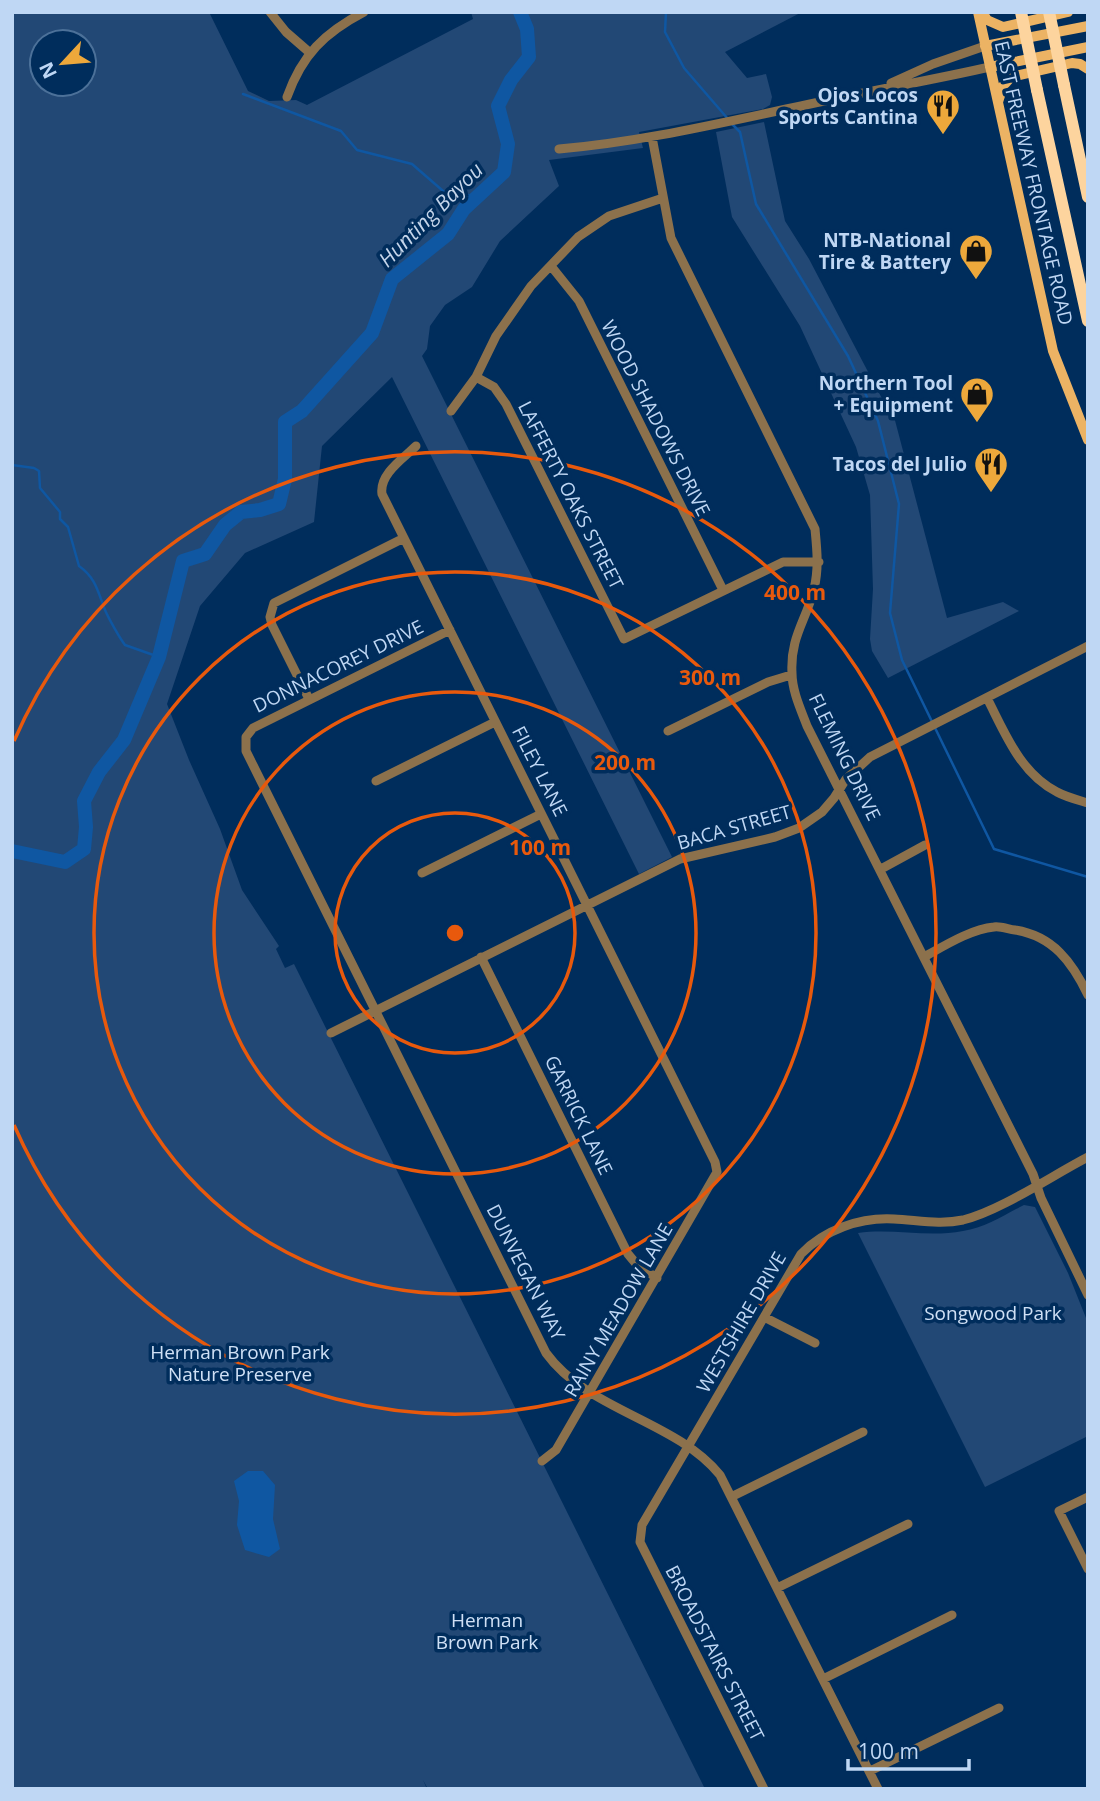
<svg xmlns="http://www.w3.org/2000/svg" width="1100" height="1801" viewBox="0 0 1100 1801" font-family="'Open Sans',sans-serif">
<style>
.green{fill:#224875;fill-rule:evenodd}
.water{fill:#0f57a2}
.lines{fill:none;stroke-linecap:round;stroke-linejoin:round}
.stream{stroke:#0f57a2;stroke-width:2.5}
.river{stroke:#0f57a2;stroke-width:14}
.minor{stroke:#8c714c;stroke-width:9}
.major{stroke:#ecb364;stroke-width:10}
.highway{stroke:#fdd49e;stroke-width:12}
.highway-bridge{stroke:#fdd49e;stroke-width:12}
.ring{fill:none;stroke:#e8590c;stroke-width:3.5}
.labels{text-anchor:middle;stroke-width:7;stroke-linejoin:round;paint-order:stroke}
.poi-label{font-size:19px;font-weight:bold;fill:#bfd7f4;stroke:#002d5c;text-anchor:end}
.street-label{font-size:19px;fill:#bfd7f4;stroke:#002d5c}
.park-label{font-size:19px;fill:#cfe0f5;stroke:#002d5c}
.water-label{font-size:21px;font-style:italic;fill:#c5d5ea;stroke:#002d5c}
.centre{fill:#e8590c;stroke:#002d5c;stroke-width:3.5}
.ring-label{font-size:21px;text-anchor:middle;font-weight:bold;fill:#e8590c;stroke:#002d5c;stroke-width:7;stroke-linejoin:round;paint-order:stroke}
</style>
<rect width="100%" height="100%" fill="#002d5c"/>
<path class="green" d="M12,12H209L248,91L269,101L296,100L307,105L473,19L471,12H802L725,52L747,78L766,74L772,97L770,105L763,109L639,132L643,148L549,160L559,186L500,241L472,287L445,305L430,326L427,349L422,356L672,857L639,874L392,377L322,446L314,522L245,553L200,606L167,704L189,760L220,829L242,890L279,946L276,949L285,968L294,964L705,1789H428L423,1780L427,1789H12ZM42,42H84V84H42Z
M764,122L785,221L809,259L888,410L892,409L947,618L1003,602L1019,611L888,678L872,651L870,639L873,589L870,495L856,447L800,326L732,217L716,132Z
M1024,1205L1035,1207L1068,1273L1088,1323V1436L985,1487L858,1233C893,1228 928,1238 963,1231C985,1228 1004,1215 1024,1205Z"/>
<path class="water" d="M248,1471H263L275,1485L273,1519L280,1549L269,1557L245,1550L237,1525L239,1501L234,1481Z"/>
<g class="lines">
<path class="stream" d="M666,12L665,32L684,68L728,119
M243,94L341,131L357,150L412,164L450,197L453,198L455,190L459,189L474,199
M732,124L740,132L756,204L848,356L878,421L899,504L890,613L902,660L994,849L1088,877
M12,465L34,468L39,471L40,488L60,512V519L68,527L79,566C96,578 98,592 105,610C109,619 119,637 125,645L159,657"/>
<path class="river" d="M12,851L65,862L84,849L86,827L84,801L99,772L124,740L159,657L183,561L205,554L225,525L241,512L260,510L279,504L285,479V422L302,411L372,333L392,279L448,234L464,209L504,172L508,144L498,106L511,80L529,57L527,29L520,12"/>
<path class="minor" d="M270,12L286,32L309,52
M891,83L933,64L985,46
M287,97C302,55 324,33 364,12
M652,137L671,238L815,529C817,550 819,568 814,589C806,621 790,637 792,673C792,691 801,710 807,726L1033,1174L1041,1198L1088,1295
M559,149C641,142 720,123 801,106C864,92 927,81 990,67
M551,266L579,301L723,590
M476,377L494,387L506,404L624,639L783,562H819
M451,411L476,377L496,336L531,286L578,237L609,216L663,198
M416,446C404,458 379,474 382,494L715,1162L717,1172L556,1450L542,1461
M450,630L253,728L246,737V751L546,1353C588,1411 675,1420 720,1475L878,1789
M987,698C1005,733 1020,773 1057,792C1066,797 1078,800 1088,803
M309,699L272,625L270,617L274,603L404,538
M668,731L768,682L791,675
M376,781L495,722
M881,869L925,845
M422,873L541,814
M481,957L628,1254L638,1266L657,1278
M924,957C944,946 971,929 994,927C1000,926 1008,929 1015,930C1053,936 1072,962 1088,995
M331,1033L680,859L775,837L799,828L822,812L834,798L846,779L870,757L1088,646
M764,1317L815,1343
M733,1496L863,1432
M1088,1497L1059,1511L1088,1569
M777,1588L908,1524
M823,1679L952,1615
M870,1771L999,1708
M764,1789L640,1542L642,1525L801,1254C824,1230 860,1217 894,1219C917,1220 940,1225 963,1220C1000,1211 1053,1175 1088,1157"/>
<path class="major" d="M978,12L1053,351L1088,440
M982,12L987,20L1003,27L1068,12
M985,46L1088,26
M990,67L1088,47
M998,102L1003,86L1011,77L1072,63L1080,64L1088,69"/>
<path class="highway" d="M1064,85L1088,197
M1037,90L1088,321"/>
<path class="highway-bridge" d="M1021,12L1037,90
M1049,12L1064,85"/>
</g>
<g class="ring">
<circle cx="455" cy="933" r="120"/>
<circle cx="455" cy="933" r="241"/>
<circle cx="455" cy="933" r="361"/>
<path d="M14 741A481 481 0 1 1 14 1125"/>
</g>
<defs>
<g id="restaurant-pin" transform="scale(1.75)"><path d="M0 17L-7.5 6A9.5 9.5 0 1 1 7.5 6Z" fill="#eda83b" stroke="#002d5c"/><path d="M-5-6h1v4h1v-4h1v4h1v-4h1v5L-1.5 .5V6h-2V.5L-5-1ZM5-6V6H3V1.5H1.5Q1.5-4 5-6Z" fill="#111"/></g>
<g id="shop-pin" transform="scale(1.75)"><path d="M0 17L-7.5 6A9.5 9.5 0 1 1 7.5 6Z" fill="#eda83b" stroke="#002d5c"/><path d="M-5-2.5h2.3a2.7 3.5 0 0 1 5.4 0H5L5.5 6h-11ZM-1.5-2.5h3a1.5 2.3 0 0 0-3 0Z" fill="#111"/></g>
</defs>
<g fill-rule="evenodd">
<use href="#restaurant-pin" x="943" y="106"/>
<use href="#shop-pin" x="976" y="251"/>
<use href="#shop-pin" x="977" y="394"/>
<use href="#restaurant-pin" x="991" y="464"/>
</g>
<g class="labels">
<g class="poi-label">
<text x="918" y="102">Ojos Locos<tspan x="918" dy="22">Sports Cantina</tspan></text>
<text x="951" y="247">NTB-National<tspan x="951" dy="22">Tire &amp; Battery</tspan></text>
<text x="953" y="390">Northern Tool<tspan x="953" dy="22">+ Equipment</tspan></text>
<text x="967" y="471">Tacos del Julio</text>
</g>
<g class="street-label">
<text transform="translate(1034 183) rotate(77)" y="7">EAST FREEWAY FRONTAGE ROAD</text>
<text transform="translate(656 418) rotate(63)" y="7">WOOD SHADOWS DRIVE</text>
<text transform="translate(571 495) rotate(63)" y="7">LAFFERTY OAKS STREET</text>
<text transform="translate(338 666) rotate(-26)" y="7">DONNACOREY DRIVE</text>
<text transform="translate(845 757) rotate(64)" y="7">FLEMING DRIVE</text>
<text transform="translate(540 771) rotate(63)" y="7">FILEY LANE</text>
<text transform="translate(734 827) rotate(-16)" y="7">BACA STREET</text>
<text transform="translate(579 1115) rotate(64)" y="7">GARRICK LANE</text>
<text transform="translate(526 1272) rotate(63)" y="7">DUNVEGAN WAY</text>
<text transform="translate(618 1310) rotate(-60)" y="7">RAINY MEADOW LANE</text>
<text transform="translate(741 1322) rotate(-60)" y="7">WESTSHIRE DRIVE</text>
<text transform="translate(715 1653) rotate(63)" y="7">BROADSTAIRS STREET</text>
</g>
<g class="park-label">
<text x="993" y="1320">Songwood Park</text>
<text x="240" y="1359">Herman Brown Park<tspan x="240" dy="22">Nature Preserve</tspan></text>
<text x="487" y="1627">Herman<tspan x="487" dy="22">Brown Park</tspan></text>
</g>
<g class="water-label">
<text transform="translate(431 215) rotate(-45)" y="7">Hunting Bayou</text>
</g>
</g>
<circle cx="455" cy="933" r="10" class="centre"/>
<g class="ring-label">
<text x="795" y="600">400 m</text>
<text x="710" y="685">300 m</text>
<text x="625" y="770">200 m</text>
<text x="540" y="855">100 m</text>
</g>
<rect width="1100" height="1801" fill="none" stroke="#bfd7f4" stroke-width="28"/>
<g transform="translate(63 63) rotate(244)"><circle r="33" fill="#002d5c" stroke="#4c7199" stroke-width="2"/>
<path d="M0-5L12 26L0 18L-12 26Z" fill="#eda83b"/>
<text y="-10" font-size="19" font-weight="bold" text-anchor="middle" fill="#bfd7f4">N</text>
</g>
<path d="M848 1759v10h121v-10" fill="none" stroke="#bfd7f4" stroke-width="3.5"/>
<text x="858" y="1759" font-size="21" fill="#bfd7f4" stroke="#002d5c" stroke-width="5" paint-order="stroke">100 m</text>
</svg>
